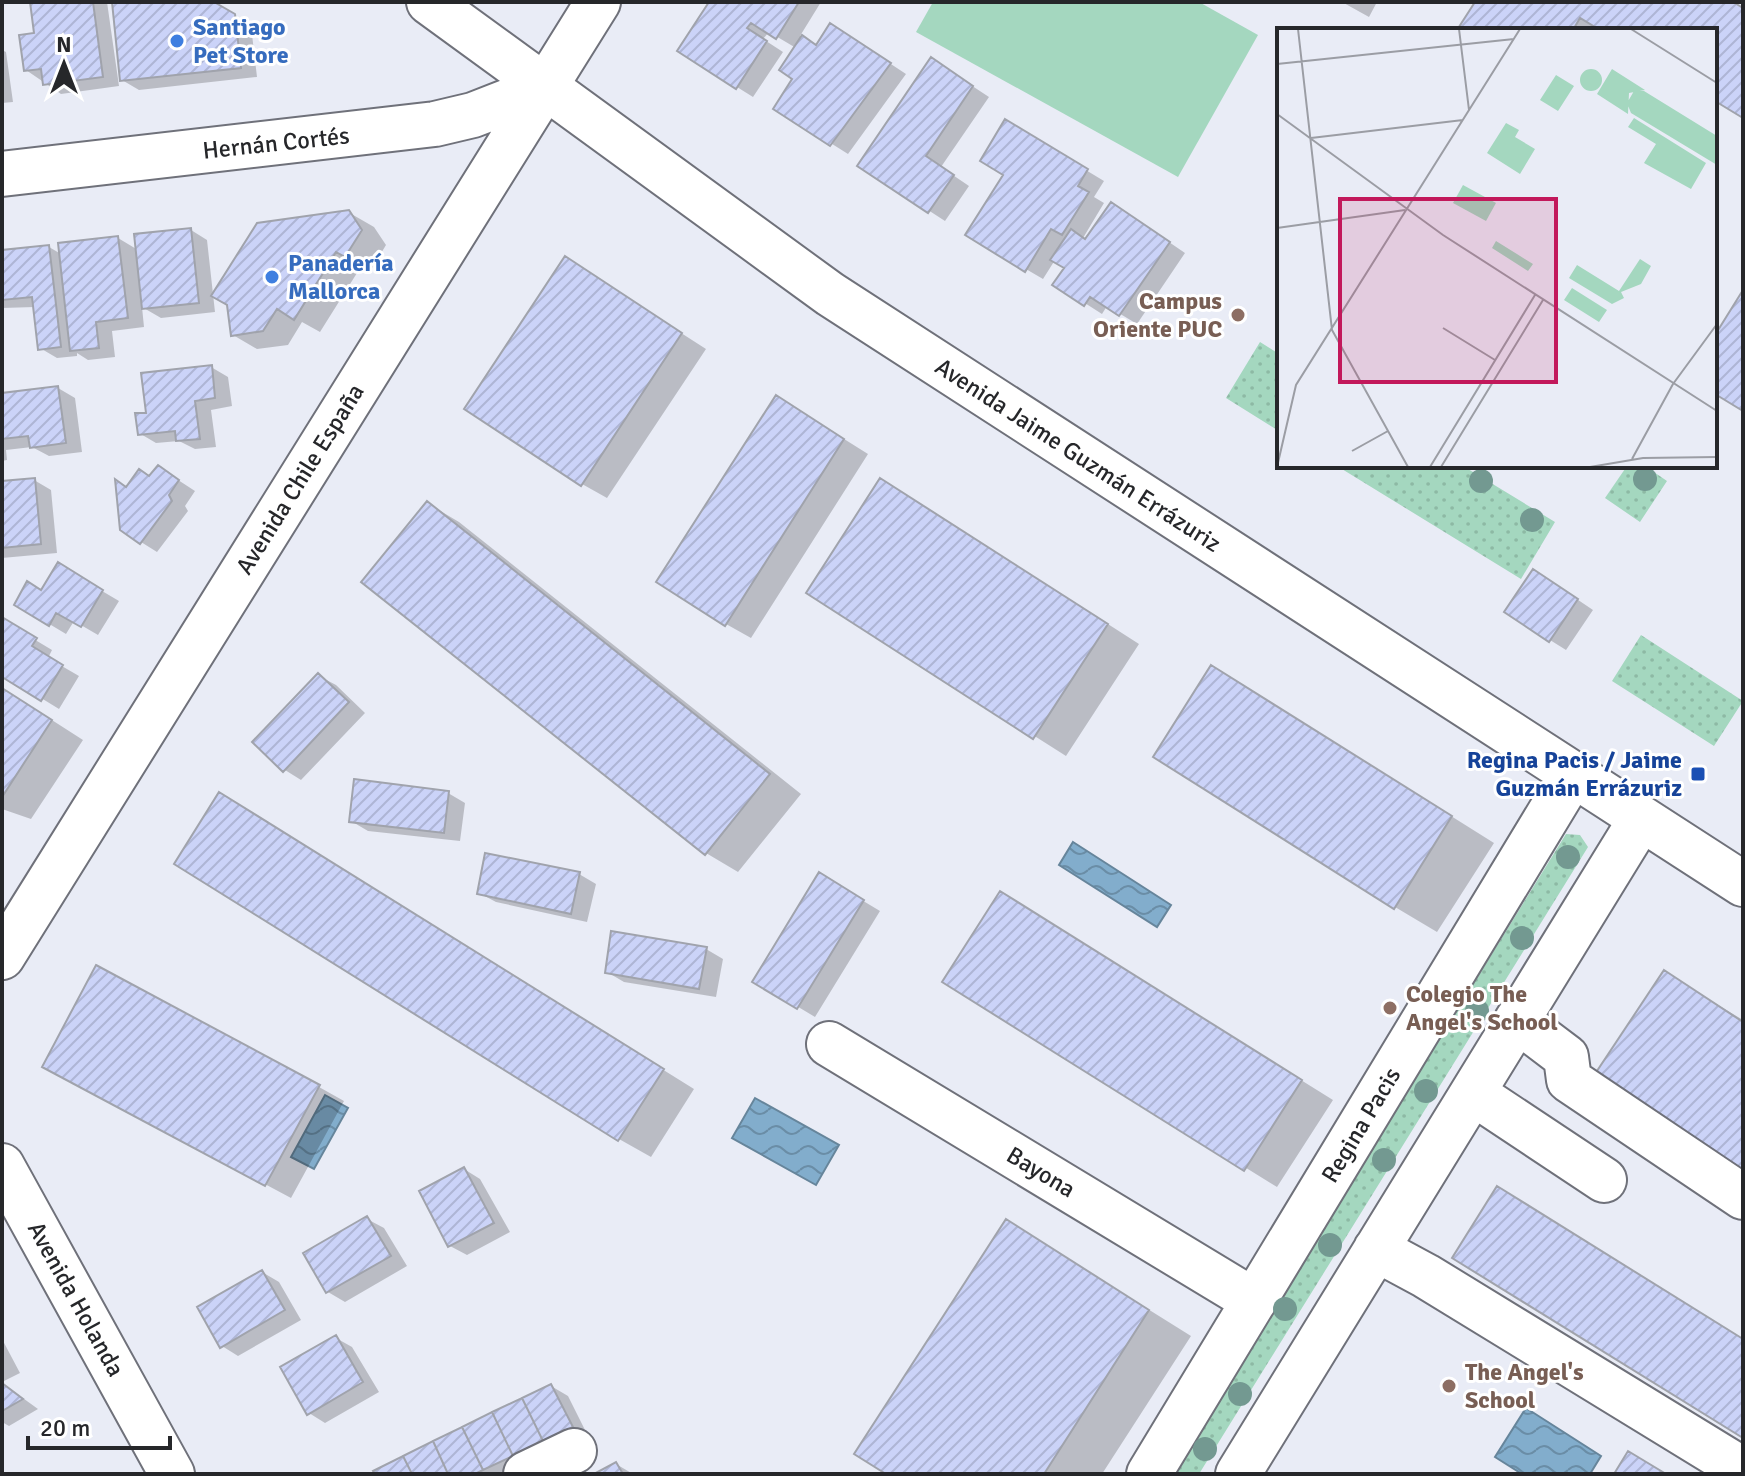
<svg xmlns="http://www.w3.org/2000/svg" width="1745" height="1476" viewBox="0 0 1745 1476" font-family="Signika,sans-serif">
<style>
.grass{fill:url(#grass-dots)}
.pitch{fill:#a4d7bf}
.water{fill:url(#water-waves);stroke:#66859b;stroke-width:2}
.shadow{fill:#0003}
.building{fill:url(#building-hatch);stroke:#a0a3ac;stroke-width:2}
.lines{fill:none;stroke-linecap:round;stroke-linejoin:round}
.minor-casing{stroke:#6f717a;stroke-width:48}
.major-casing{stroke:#6f717a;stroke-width:48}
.minor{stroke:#fff;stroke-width:44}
.major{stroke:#fff;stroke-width:44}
.tree{fill:#739991}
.shop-dot{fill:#3f7fe0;stroke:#fff;stroke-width:3}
.education-dot{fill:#8d6e63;stroke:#fff;stroke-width:3}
.transit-dot{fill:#1a4fb4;stroke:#fff;stroke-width:3}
.labels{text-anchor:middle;stroke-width:6;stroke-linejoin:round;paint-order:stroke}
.shop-label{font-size:24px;font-weight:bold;fill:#366cbe;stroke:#fff;text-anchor:start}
.street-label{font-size:24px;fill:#26272a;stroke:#fff}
.education-label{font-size:24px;font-weight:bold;fill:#785e54;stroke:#fff;text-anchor:start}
.transit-label{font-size:24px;font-weight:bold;fill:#164399;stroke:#fff;text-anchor:end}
.inset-road{fill:none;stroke:#9b9da4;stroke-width:2}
.view{fill:#c2185b;fill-opacity:0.15;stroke:#c2185b;stroke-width:4}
.inset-edge{fill:none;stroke:#26272a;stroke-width:4}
</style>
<defs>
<pattern id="grass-dots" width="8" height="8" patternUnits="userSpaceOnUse" patternTransform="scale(2)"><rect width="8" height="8" fill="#a4d7bf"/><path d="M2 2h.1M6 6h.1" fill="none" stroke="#8db9a4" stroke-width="1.8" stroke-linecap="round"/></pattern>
<pattern id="water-waves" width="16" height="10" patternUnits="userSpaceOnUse" patternTransform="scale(2)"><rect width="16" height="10" fill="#82adcc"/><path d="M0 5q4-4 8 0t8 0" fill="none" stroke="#6a8da6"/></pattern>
<pattern id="building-hatch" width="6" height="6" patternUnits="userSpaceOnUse" patternTransform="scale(2)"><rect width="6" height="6" fill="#cbd3f8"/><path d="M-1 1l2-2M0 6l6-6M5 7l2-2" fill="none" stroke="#aeb5d5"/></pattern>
</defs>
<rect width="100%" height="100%" fill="#e9ecf6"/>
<path class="grass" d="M1260,342L1279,354V431L1226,398Z
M1337,466H1463L1555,522L1521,579Z
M1627,466H1645L1667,481L1640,522L1605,498Z
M1641,635L1743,701L1714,746L1612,681Z
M1566,834L1580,835L1588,847L1199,1474H1171Z"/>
<path class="pitch" d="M933,2H1199L1258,35L1178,177L916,32Z"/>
<path class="water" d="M1073,842L1171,905L1157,927L1059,865Z
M325,1095L348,1108L314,1169L291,1157Z
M755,1098L839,1145L816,1185L732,1138Z
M1526,1408L1601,1456L1590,1474H1522L1495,1457Z"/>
<path class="shadow" d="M32,2H107L119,86L61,94L26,70L36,35Z
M114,2H211L251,26L257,77L139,90L122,80Z
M711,2H821L800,36L817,46L847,35L906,74L848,154L775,108L795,78L796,48L769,32L763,39L783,52L753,97L737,87Z
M1342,2H1377L1369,17Z
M1477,2H1732L1743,9V115L1715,98V30H1460Z
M2,50L6,52L13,102L2,103Z
M948,70L989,97L941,167L969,186L945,221L860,166Z
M1006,122L1104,181L1094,197L1104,203L1083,238L1087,241L1128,214L1185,253L1137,324L1107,306L1102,314L1055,284L1066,268L1055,260L1043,279L968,235L1006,174Z
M348,212L374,227L386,245L371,270L362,265L320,332L302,322L288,345L257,349L233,335Z
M191,230L207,240L215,312L161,318L142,307L144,327L112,331L115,357L88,360L77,353V356L57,358L40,348L35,307L2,308V252L49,247L61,254L118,238L138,250Z
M566,259L706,349L607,498L582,484Z
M211,367L228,377L232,406L211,410L216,447L195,449L179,441L156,443L139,433L148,414Z
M58,388L75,398L82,452L49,456L32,447L6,450L7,460L2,461V395Z
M801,412L868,454L751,638L726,624Z
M151,478H175L195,491L185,506L188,511L157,552L141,542L128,488Z
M34,480L51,490L57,553L2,558V483Z
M913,499L1139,644L1066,756L808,592Z
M427,503L459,522L801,794L738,872L706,853Z
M58,565L119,601L98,635L74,621L66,634L16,604L42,592Z
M1550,581L1593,610L1566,650L1550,640Z
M2,620L52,650L48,658L79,676L59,709L2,674Z
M319,676L336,685L365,713L301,780L285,770Z
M2,688L83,740L31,819L2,809Z
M1255,693L1494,843L1437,932L1395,907Z
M448,793L465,803L460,841L368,831L351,821Z
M251,813L694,1089L651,1157L619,1139Z
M579,874L596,884L587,922L496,902L479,893Z
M820,875L880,911L815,1017L755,981Z
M1032,912L1333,1100L1277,1187L945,981Z
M706,949L723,959L716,997L624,982L607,972Z
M1665,973L1743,1020V1178Z
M69,1080L319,1087L344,1101L291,1198Z
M464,1169L480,1179L510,1232L467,1255L450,1246Z
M367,1219L384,1228L407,1266L345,1302L328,1292L305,1254Z
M1007,1221L1191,1336L1102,1474H889Z
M262,1272L279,1282L301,1320L238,1356L222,1346Z
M336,1338L352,1347L379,1392L325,1423L309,1413Z
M2,1339L20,1373L2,1382Z
M2,1383L38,1409L9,1426L2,1422Z
M551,1386L568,1396L588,1436L511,1474H371Z
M616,1464L633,1474H598Z"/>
<path class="building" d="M30,2H93L103,77L43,85L41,69L24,71L19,35L34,33Z
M112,2H214L235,14L241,68L120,81Z
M709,2H799L776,39L751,23L747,28L767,41L736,89L677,51Z
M1475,2H1733L1743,8V118L1715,101V30H1600L1580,18L1573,30H1457Z
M830,23L891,63L830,146L773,109L792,79L779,70L802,35L816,45Z
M931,57L973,86L926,156L954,175L928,213L857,166Z
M1005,119L1088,169L1078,186L1089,192L1062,235L1051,229L1025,272L965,235L1003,175L980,161Z
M1111,202L1170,242L1119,316L1090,297L1084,306L1052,285L1064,268L1050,260L1071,229L1085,239Z
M349,210L362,230L345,257L336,252L294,320L277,309L263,331L231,336L227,305L211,296L257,223Z
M191,228L199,303L142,309L134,234Z
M118,236L128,318L96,322L99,348L70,351L58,243Z
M49,245L61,347L38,350L32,297L2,300V250Z
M565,256L682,333L581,486L464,409Z
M1743,290V411L1715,394V335Z
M212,365L215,398L195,401L200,439L176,441L175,431L138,435L135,413H146L141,373Z
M58,386L66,443L30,448L28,436L2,439V393Z
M776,395L844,439L725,626L656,582Z
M158,465L179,480L169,495L172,501L140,544L120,530L115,479L126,487L139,469L149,476Z
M35,478L41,544L2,548V481Z
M880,478L1108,624L1033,739L806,593Z
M427,501L770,774L705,855L361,582Z
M58,562L103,590L81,627L56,613L49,626L14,605L27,581L41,590Z
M1533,569L1578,599L1549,642L1504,612Z
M2,617L37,638L32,646L63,665L41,701L2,677Z
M1211,665L1452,816L1394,909L1153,757Z
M318,673L349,702L283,772L252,742Z
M2,688L52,720L2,797Z
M354,779L449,791L444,833L349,822Z
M219,792L664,1069L618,1141L174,864Z
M485,853L580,872L571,914L477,894Z
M819,872L864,900L797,1009L752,982Z
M1000,891L1302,1080L1244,1171L942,982Z
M611,931L707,947L699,989L605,973Z
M96,965L320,1085L265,1186L42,1067Z
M1664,970L1743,1022V1181L1591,1080Z
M464,1167L494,1223L448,1247L419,1191Z
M1497,1186L1743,1339V1438L1452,1258Z
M367,1216L391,1256L326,1293L303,1253Z
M1006,1219L1149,1310L1044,1474H886L854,1454Z
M262,1270L285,1310L220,1348L197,1307Z
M336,1335L363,1382L307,1415L280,1367Z
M2,1383L23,1399L2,1411Z
M551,1384L573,1427L543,1441L522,1398Z
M522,1398L543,1441L513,1456L492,1412Z
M492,1412L513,1456L483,1470L462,1427Z
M462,1427L483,1470L475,1474H448L433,1441Z
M433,1441L448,1474H412L403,1456Z
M1628,1451L1666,1474H1614Z
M403,1456L412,1474H375L373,1471Z
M616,1462L623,1474H594Z"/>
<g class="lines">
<g class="minor-casing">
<path id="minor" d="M2,174L435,124L473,115L545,87
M2,957L598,2
M1517,1020L1566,1057L1569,1080L1743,1197
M829,1044L1254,1301
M1473,1093L1604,1180
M2,1166L172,1474
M1376,1249L1426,1276L1743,1470
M526,1474L574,1451
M1149,1474L1572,776
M1238,1474L1641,819"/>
</g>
<g class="major-casing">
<path id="major" d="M429,2L830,294L1743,884"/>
</g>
<use href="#minor" class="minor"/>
<use href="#major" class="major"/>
</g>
<g class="tree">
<circle cx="1645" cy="479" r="12"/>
<circle cx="1481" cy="481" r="12"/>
<circle cx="1532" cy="520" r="12"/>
<circle cx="1568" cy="857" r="12"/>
<circle cx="1522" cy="938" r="12"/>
<circle cx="1477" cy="1011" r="12"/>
<circle cx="1426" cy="1091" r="12"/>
<circle cx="1384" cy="1160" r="12"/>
<circle cx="1330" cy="1245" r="12"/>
<circle cx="1285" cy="1309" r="12"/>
<circle cx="1240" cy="1394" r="12"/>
<circle cx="1205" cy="1449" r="12"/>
</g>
<g class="shop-dot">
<circle cx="177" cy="41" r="8"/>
<circle cx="272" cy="277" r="8"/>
</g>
<g class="education-dot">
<circle cx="1238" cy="315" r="8"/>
<circle cx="1390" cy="1008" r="8"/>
<circle cx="1449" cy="1386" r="8"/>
</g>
<rect class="transit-dot" x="1690" y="766" width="16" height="16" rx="4"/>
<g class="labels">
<g class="shop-label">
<text x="193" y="35">Santiago<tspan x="193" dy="28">Pet Store</tspan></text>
<text x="288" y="271">Panadería<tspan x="288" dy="28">Mallorca</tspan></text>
</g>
<g class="street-label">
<text transform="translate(276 143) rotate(-6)" y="8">Hernán Cortés</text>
<text transform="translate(1078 455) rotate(33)" y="8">Avenida Jaime Guzmán Errázuriz</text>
<text transform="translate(300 479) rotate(-58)" y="8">Avenida Chile España</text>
<text transform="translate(1361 1125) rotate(-59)" y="8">Regina Pacis</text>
<text transform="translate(1041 1172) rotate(31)" y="8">Bayona</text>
<text transform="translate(76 1299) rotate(61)" y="8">Avenida Holanda</text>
</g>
<g class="education-label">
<text x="1222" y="309" text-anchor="end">Campus<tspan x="1222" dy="28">Oriente PUC</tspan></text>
<text x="1406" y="1002">Colegio The<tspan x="1406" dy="28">Angel's School</tspan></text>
<text x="1465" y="1380">The Angel's<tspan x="1465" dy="28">School</tspan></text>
</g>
<g class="transit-label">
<text x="1682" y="768">Regina Pacis / Jaime<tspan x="1682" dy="28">Guzmán Errázuriz</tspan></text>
</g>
</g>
<g transform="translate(1277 28)">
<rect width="440" height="440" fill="#e9ecf6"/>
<path d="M303 52a11 11 0 1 1 22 0a11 11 0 1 1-22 0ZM335,41L368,62L352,65L351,86L320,66ZM279,47L297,58L281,83L263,72ZM357,63H367L440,108V137L354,85L350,75ZM357,90L429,135L414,161L367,135L379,116L351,99ZM229,95L242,102L238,109L258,121L243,146L210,125ZM219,213L256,236L251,243L215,220ZM363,231L374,238L364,256L344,264L347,270L335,276L292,250L300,237L342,263ZM295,260L330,282L322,294L287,272Z" fill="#a4d7bf"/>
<path d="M186,157L219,175L209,193L176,175Z" fill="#a4d7bf"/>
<path class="inset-road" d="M21,1L55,302L131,439M182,1L192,82M354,1L440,55M0,36L237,11M0,86L166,207L440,383M34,110L186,92M0,200L128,182M166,300L218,332M396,356L440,296M75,423L111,403M355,431L396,356M0,439L19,357L243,1M153,439L258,267M164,439L266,272M313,439L366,430L440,429"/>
<path class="view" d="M63,171H279V354H63Z"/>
<rect width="440" height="440" class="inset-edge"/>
</g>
<rect width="1745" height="1476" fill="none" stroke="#26272a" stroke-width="8"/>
<g transform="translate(64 64)" stroke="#ffffff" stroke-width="6" paint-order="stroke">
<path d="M0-6L14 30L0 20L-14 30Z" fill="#26272a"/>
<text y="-12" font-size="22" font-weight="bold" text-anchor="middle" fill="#26272a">N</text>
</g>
<path d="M28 1436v12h142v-12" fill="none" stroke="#26272a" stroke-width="4"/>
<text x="40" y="1436" font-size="24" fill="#26272a" stroke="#ffffff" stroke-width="6" paint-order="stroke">20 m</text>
</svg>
